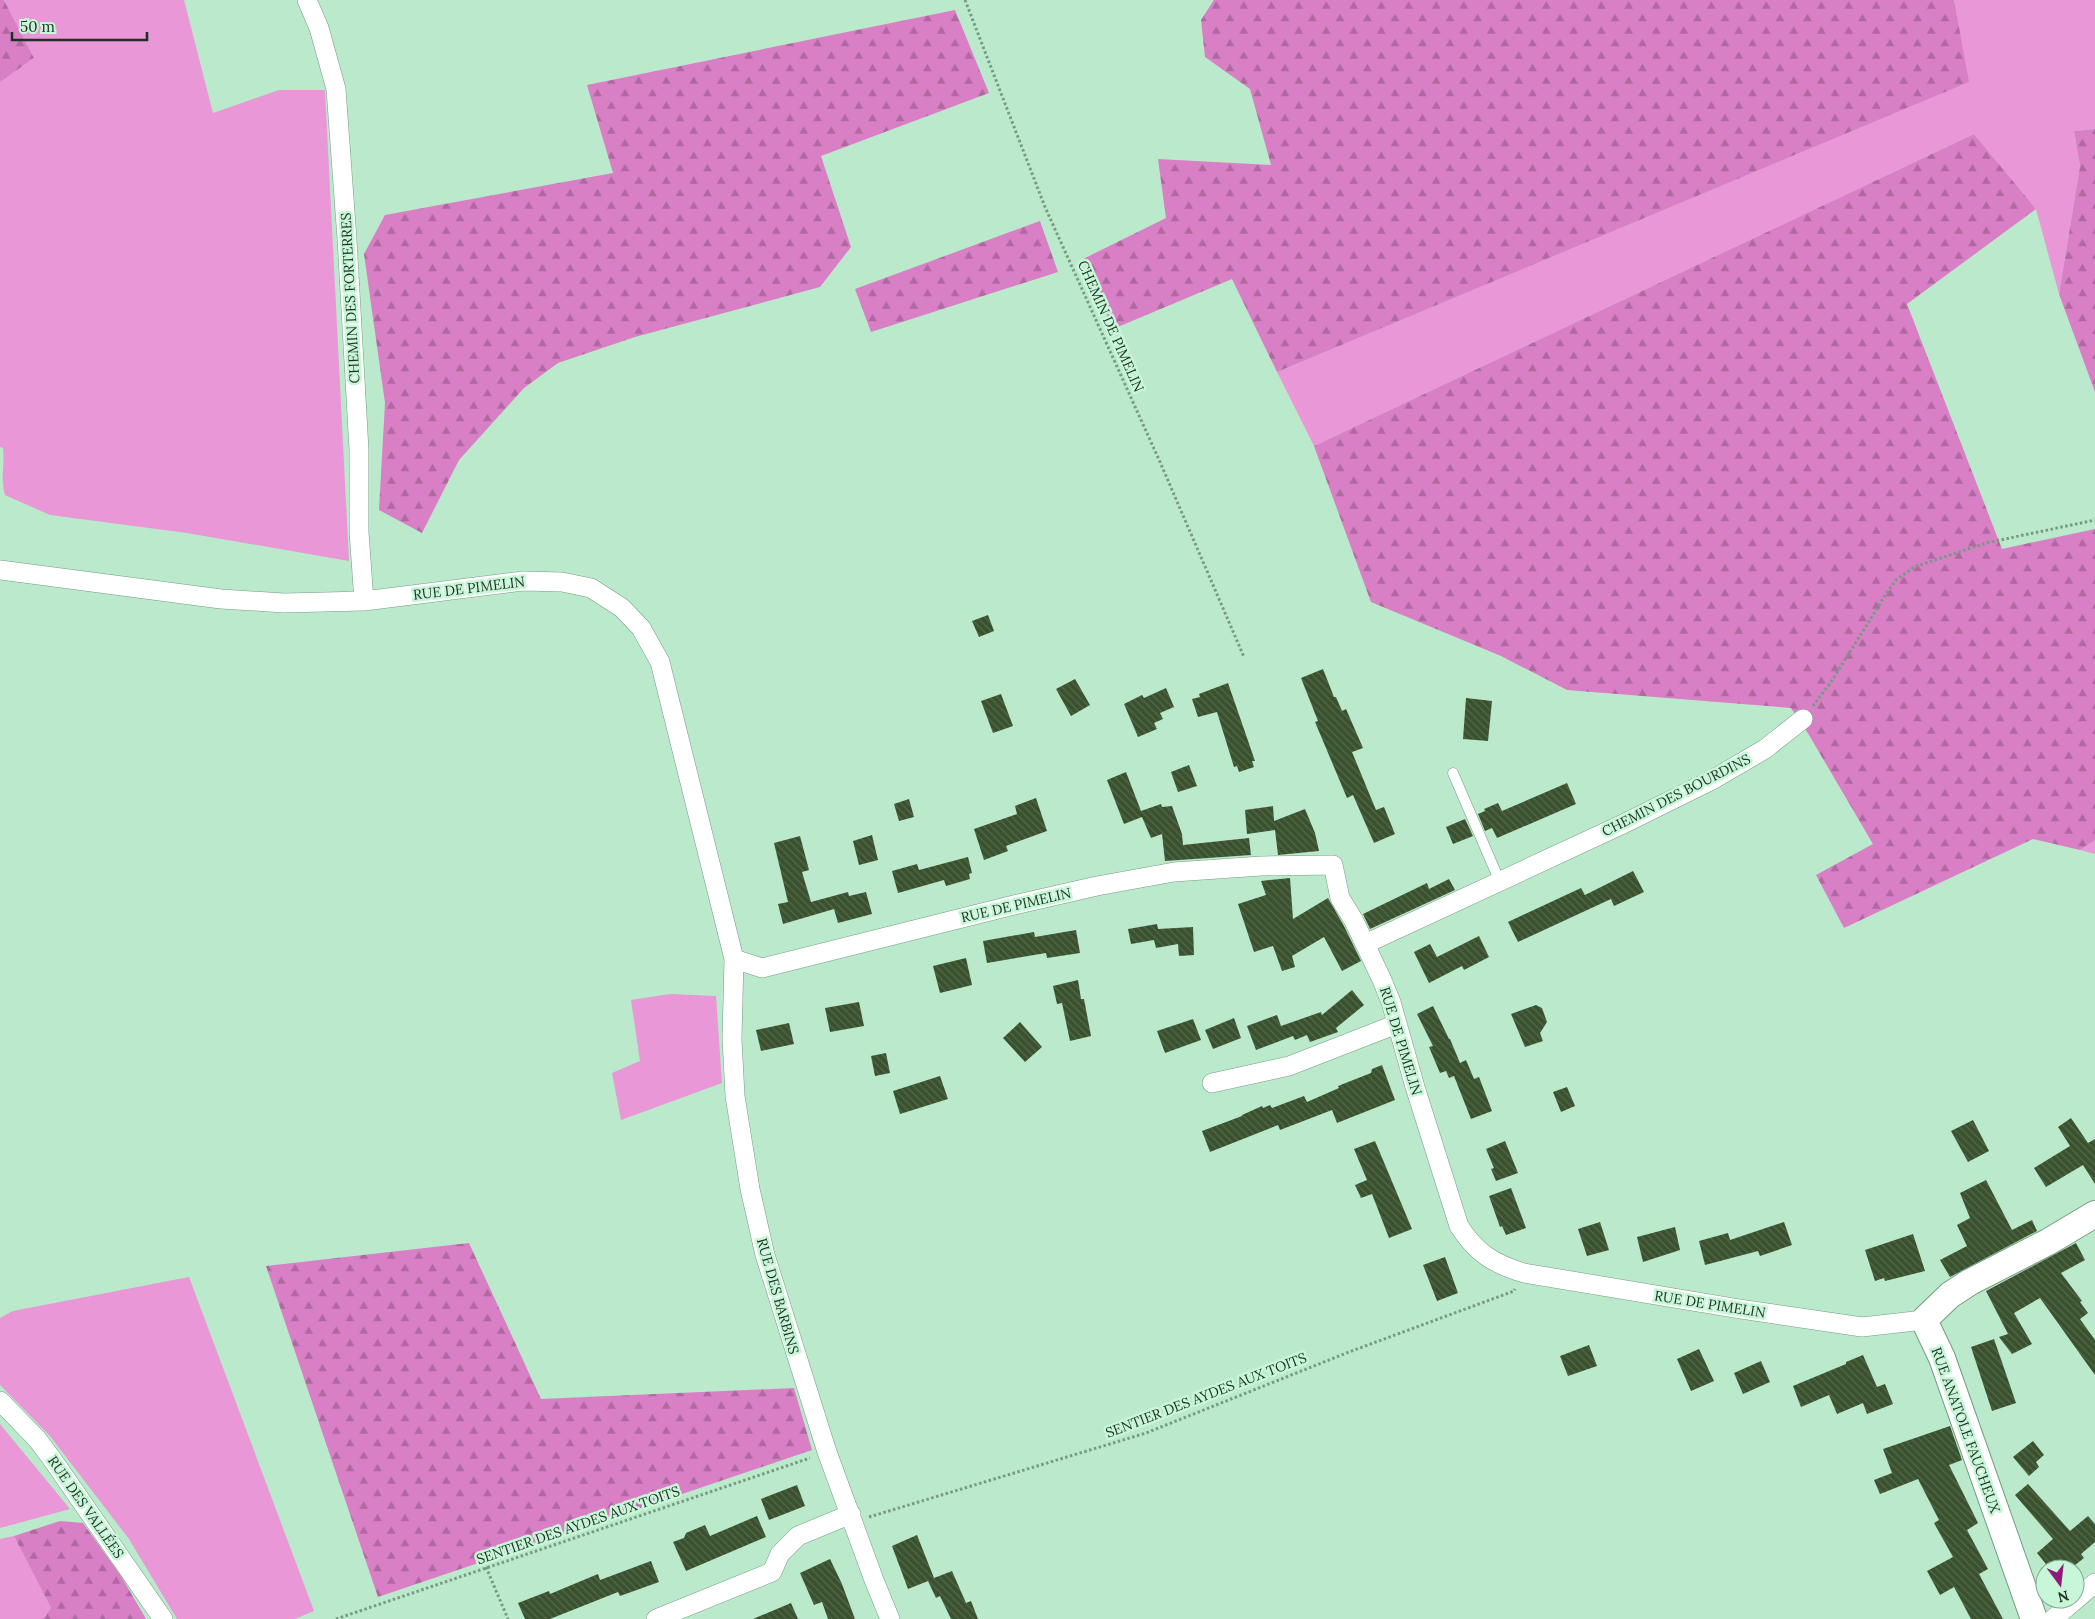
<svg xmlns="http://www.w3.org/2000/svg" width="2095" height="1619" viewBox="0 0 2095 1619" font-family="Lora,serif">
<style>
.grass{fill:#e997d6}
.forest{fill:url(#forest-firs)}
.building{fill:url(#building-back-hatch)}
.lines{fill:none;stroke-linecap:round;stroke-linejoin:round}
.lane-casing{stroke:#739d82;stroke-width:11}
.street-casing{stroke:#739d82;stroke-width:20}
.secondary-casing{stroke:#739d82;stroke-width:28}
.path{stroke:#789a84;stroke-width:3;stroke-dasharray:2.5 2.5;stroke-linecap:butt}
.lane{stroke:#fff;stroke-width:10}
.street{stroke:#fff;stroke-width:19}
.secondary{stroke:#fff;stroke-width:26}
.labels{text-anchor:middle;stroke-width:5;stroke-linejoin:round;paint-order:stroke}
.street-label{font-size:14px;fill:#1e2f24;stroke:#c8f6d8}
</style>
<defs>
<pattern id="forest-firs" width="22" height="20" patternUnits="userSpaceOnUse" patternTransform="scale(1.25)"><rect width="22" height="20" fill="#d97fc5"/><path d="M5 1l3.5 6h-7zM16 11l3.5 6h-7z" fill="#af68a0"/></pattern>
<pattern id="building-back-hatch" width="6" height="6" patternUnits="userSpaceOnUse" patternTransform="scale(1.25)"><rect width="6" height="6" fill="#3a512e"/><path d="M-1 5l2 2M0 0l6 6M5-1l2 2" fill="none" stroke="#54674b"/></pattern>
</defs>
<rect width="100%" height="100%" fill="#bbe9cb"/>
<path class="grass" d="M4,0H184L213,113L279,90H325L349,561L187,533L50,515L5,495C0,475 5,468 3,448L0,447V82L34,58Z
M1954,0H2095V129L2074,131L2080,166L2059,294L2036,209L1974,134L1314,446L1277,372L1968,82Z
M2095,840V854L2080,850Z
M670,994L716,996L722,1083L621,1120L612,1073L640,1061L631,1000Z
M189,1277L314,1611L295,1619H177L129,1539L50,1436L0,1385V1318L13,1311Z
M0,1424L70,1509L0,1528Z
M14,1536L51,1608L43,1619H0V1539Z"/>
<path class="forest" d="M0,0H4L34,58L0,82Z
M1214,0H1954L1969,82L1277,372L1232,279L1113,329L1083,259L1166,218L1158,159L1271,165L1250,89L1205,57L1201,20Z
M955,10L989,93L821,156L851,247L820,287L635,337L558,363L524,388L459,460L422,533L379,510L385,403L364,254L385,215L613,173L587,85Z
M2095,129V392L2059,294L2080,166L2074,131Z
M1974,134L2036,209L1907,304L2002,549L2095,529V840L2080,850L2033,839L1844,928L1816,875L1873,844L1809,735L1791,708L1567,690L1501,656L1371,602L1314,446Z
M1040,221L1058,272L871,332L855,289Z
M469,1243L541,1399L794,1388L812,1450L378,1597L266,1266Z
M60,1521L83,1523L121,1576L146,1619H43L51,1608L14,1536Z"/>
<path class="building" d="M988,615L994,631L979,637L972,621Z
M1323,669L1334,697H1336L1342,711L1346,709L1363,748L1352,752L1376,810L1384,807L1395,834L1374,843L1353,795L1347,798L1315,722L1318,721L1301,678Z
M1075,679L1090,705L1071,716L1056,689Z
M1228,683L1255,761H1252L1254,767L1239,772L1237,766L1234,767L1217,712L1198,717L1192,699L1200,697L1199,694Z
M1166,688L1174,707L1160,713L1163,719L1154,723L1157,729L1138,737L1124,704L1142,695L1144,698Z
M1001,694L1013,726L993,733L981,701Z
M1466,698L1492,701L1488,741L1463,739Z
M1189,765L1197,786L1178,792L1171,772Z
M1126,772L1141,811L1161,804L1162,807L1172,806L1182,834L1183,845L1249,838L1251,855L1165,861L1162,834L1151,838L1142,817L1124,824L1107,780Z
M1567,783L1576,804L1497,838L1492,828L1485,831L1478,814L1485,811L1484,809L1498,803L1502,811Z
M1036,798L1047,831L1006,846L1008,851L984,860L974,829L1017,814L1015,806Z
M909,799L914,817L899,821L894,804Z
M1273,806L1274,821L1305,809L1315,833L1319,851L1278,855L1275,830L1247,834L1245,810Z
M1465,819L1473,836L1453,844L1446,827Z
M872,835L878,860L859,865L853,841Z
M800,836L809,870L802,872L811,902L848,892L849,896L866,892L872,914L838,923L834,909L783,924L778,904L788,902L774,843Z
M968,857L972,873L969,874L970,879L946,886L944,880L898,893L892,871L917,864L919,870Z
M1633,871L1644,892L1614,906L1611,899L1518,942L1508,922L1581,888L1585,895Z
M1290,878L1293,919L1328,898L1344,926L1361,961L1342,971L1324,937L1292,956L1295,967L1282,971L1273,946L1254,952L1238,904L1266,895L1261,881Z
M1449,879L1455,890L1370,929L1363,914L1427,883L1429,889Z
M1157,924L1158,929L1193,927L1194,955L1179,956L1178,944L1156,948L1154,940L1131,944L1128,929Z
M1076,930L1080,953L1047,958L1046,953L987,963L983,941L1034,932L1035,937Z
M1479,936L1489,957L1464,970L1462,966L1429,983L1414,952L1430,944L1437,957Z
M966,958L972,985L940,993L933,966Z
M1078,980L1081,999H1084L1091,1036L1070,1041L1062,1003L1057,1004L1053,986Z
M1352,990L1364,1005L1336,1028L1338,1032L1310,1042L1307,1035L1295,1040L1293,1036L1256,1050L1247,1026L1277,1015L1281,1026L1321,1012L1322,1015Z
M859,1002L864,1026L830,1032L825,1008Z
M1536,1005L1542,1008L1547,1022L1540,1033L1543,1041L1525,1047L1511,1014Z
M1433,1006L1449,1039H1450L1460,1063L1466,1060L1474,1079L1479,1077L1492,1111L1471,1119L1454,1076L1449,1078L1446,1071L1440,1073L1429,1047L1433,1046L1417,1014Z
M1234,1018L1241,1038L1213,1049L1205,1030Z
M1193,1019L1201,1040L1165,1053L1157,1031Z
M1020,1022L1042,1047L1025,1062L1003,1038Z
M789,1023L794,1044L761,1051L756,1030Z
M886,1053L890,1073L875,1076L871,1056Z
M1382,1065L1395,1100L1337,1123L1332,1110L1280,1130L1278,1125L1210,1152L1202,1131L1242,1116V1115L1262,1106L1263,1108L1270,1105L1272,1108L1304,1096L1307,1102L1339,1088L1338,1086L1371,1073L1372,1069Z
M940,1076L948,1099L900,1114L893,1091Z
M1567,1087L1575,1106L1561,1112L1553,1092Z
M2071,1118L2088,1143L2095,1139V1184L2083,1165L2046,1187L2034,1168L2070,1146L2058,1127Z
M1973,1120L1989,1151L1968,1162L1951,1131Z
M1375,1141L1412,1229L1389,1238L1372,1194L1361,1198L1355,1185L1367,1180L1354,1149Z
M1505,1141L1518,1173L1496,1181L1491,1169L1494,1168L1486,1149Z
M1986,1180L2012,1230L2032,1220L2037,1231L1950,1277L1940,1260L1967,1246L1957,1225L1970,1218L1960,1193Z
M1511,1188L1526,1228L1506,1235L1502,1226L1500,1227L1489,1196Z
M1600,1222L1609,1250L1587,1256L1578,1229Z
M1784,1222L1792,1245L1760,1256L1758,1251L1705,1265L1699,1241L1728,1233L1730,1240Z
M1675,1227L1680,1250L1643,1262L1637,1237Z
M1913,1234L1925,1271L1885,1281L1884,1278L1875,1281L1865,1250Z
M2076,1243L2085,1260L2061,1273L2082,1301L2080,1302L2088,1313L2080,1319L2095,1340V1375L2040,1298L2014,1313L2032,1344L2012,1354L1999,1337L2008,1334L1986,1291Z
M1445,1257L1458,1293L1437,1301L1423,1265Z
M1994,1339L2016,1403L1992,1411L1971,1347Z
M1589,1345L1597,1366L1568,1376L1560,1356Z
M1699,1349L1714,1381L1691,1391L1677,1359Z
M1863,1355L1877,1387L1885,1384L1893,1404L1867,1414L1863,1403L1837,1414L1829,1395L1801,1407L1793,1386L1846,1364V1362Z
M1761,1361L1770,1382L1743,1394L1734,1373Z
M1950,1426L1962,1460L1949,1465L1978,1523L1967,1530L1988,1569L1979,1574L2003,1619H1971L1954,1587L1940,1595L1927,1571L1953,1557L1934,1523L1939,1520L1918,1479L1880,1494L1874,1480L1892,1473L1883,1449Z
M2033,1441L2044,1455L2036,1462L2039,1467L2029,1476L2013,1457Z
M2028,1484L2070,1531L2088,1516L2095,1524V1542L2081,1554L2084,1558L2070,1569H2050L2037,1553L2053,1539L2015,1495Z
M797,1485L805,1506L769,1520L761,1499Z
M757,1516L766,1537L686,1571L673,1542L684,1538L686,1533L705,1525L710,1536Z
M917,1535L934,1578L952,1571L966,1603L971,1601L978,1619H951L940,1596L936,1598L928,1581L908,1589L892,1546Z
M830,1559L842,1584L855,1619H828L822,1602L814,1605L800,1573Z
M651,1561L659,1582L620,1596L618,1592L550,1619H525L518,1603L549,1591L550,1594L598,1574L600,1580Z
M791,1603L798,1619H753Z"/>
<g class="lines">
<g class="lane-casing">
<path id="lane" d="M1453,773L1500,882"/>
</g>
<g class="street-casing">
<path id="street" d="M307,0L319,28L336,89L347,239L359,450V532L364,601
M0,570L221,599L284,603L364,601L523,581L562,582L591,588L622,608L641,628L660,662L734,959L762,968L1014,905L1097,886L1174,872L1261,866L1333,865L1340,898L1354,921L1382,980L1391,1002L1415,1087L1459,1226C1476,1253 1494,1264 1524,1273L1740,1309L1862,1327L1924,1320
M1365,944L1621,825L1712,780L1765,749L1803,719
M734,959L732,1039L735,1096L750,1189L765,1255L827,1452L874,1580L890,1619
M1212,1083L1289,1066L1397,1024
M0,1401L37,1439L52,1459L163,1619
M656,1619L772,1572L780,1554L798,1536L851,1514
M2053,1619L2095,1583"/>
</g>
<g class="secondary-casing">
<path id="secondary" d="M2034,1619L1942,1358L1924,1320L1950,1295L1970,1282L2048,1242L2095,1214"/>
</g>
<path class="path" d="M965,0L1045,207L1160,462L1244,657
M1813,706L1831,682L1888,591L1896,580L1914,567L1986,543L2095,520
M869,1517L1146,1433L1349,1352L1514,1291L1515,1289
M486,1567L508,1619
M336,1619L810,1458"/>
<use href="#lane" class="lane"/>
<use href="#street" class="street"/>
<use href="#secondary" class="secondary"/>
</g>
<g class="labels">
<g class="street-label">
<text transform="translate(350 298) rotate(-93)" y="5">CHEMIN DES FORTERRES</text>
<text transform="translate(1111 326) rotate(66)" y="5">CHEMIN DE PIMELIN</text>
<text transform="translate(469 588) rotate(-7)" y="5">RUE DE PIMELIN</text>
<text transform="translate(1676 795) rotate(-27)" y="5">CHEMIN DES BOURDINS</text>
<text transform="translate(1016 905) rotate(-13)" y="5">RUE DE PIMELIN</text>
<text transform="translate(1401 1041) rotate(73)" y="5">RUE DE PIMELIN</text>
<text transform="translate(778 1296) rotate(74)" y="5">RUE DES BARBINS</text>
<text transform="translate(1710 1304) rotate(9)" y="5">RUE DE PIMELIN</text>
<text transform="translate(1206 1395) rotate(-21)" y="5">SENTIER DES AYDES AUX TOITS</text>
<text transform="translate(1966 1430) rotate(70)" y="5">RUE ANATOLE FAUCHEUX</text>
<text transform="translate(86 1507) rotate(55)" y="5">RUE DES VALLÉES</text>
<text transform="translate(578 1525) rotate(-19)" y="5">SENTIER DES AYDES AUX TOITS</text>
</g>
</g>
<g transform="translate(2060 1584) rotate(165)"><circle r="24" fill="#c8f6d8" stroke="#84a690"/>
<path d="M0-4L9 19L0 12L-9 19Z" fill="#8f1c7c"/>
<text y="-8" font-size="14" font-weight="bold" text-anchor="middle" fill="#1e2f24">N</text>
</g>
<path d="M12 32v8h135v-8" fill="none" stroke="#1e2f24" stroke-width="2.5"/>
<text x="20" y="32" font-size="15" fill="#1e2f24" stroke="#c8f6d8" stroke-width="4" paint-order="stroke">50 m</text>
</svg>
